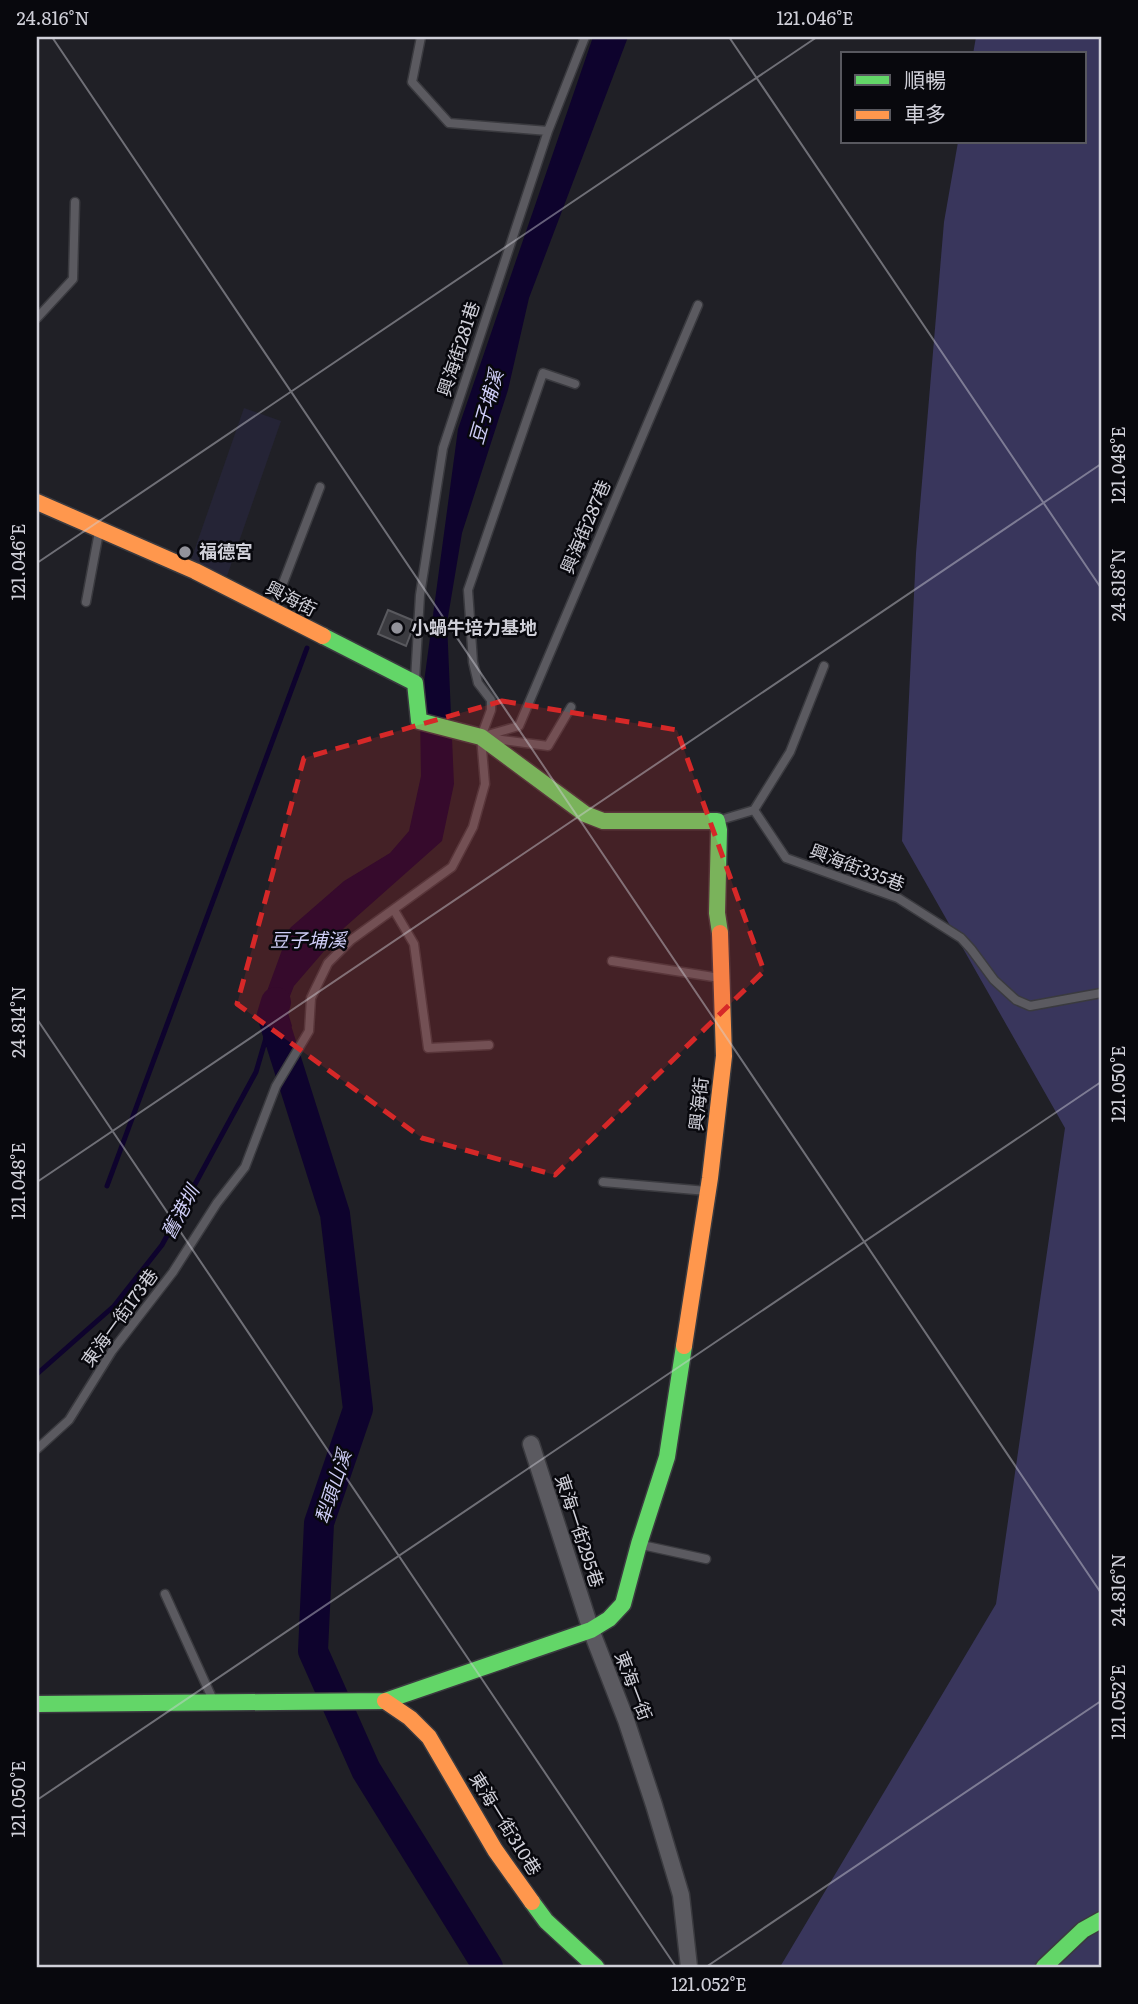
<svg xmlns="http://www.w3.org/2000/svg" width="1138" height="2004" viewBox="0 0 1138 2004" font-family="Literata,'Noto Sans TC',serif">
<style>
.built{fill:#252436}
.green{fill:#39365c}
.water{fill:#0e032d}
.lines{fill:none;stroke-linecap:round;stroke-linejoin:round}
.stream{stroke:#0e032d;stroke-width:5}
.river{stroke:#0e032d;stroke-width:30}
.building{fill:#3b3b40;stroke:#59595e;stroke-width:2}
.lane-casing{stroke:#3a3a3f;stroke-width:11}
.street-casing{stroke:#3a3a3f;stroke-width:19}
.fast-casing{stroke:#3a3a3f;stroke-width:19}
.slow-casing{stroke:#3a3a3f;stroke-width:19}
.lane{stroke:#5b5a60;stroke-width:8}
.street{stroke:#5b5a60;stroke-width:16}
.fast{stroke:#63d668;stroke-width:16}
.slow{stroke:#ff974d;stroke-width:16}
.marked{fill:#d62828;fill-opacity:0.2;stroke:#d62828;stroke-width:5;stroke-dasharray:14 9;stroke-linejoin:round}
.ticks{fill:none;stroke:#d0d0d9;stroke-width:2;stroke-opacity:0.45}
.poi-dot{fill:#92929a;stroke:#08080d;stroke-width:2.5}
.labels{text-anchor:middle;stroke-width:5;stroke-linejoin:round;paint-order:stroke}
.street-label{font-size:18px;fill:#d0d0d9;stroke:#08080d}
.poi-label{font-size:18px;font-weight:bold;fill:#d0d0d9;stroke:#08080d;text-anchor:start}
.water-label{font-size:19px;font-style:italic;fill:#cfcef7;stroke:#08080d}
.neatline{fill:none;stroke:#d0d0d9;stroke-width:2.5}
.ticks-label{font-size:18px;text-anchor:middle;fill:#d0d0d9}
</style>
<rect width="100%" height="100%" fill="#202026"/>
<path class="built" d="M244,408L281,421L227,576L190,563Z"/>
<path class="green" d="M976,37H1101V1967H780L996,1604L1065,1128L902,841L916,553L944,222L958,142H1084V54H973Z"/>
<path class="water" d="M593,37H628L529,298L508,390L462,533L447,623L454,784L442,841L344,928L294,986L286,1006L292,1026L277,1047H265L259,1013L290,928L344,881L390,853L409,831L421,776L420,712L458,429Z"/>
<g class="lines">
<path class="stream" d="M107,1186L307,648
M37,1374L114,1306L162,1245L256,1072L266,1038"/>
<path class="river" d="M276,1002L272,1015L335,1214L358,1409L319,1523L313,1651L366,1770L488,1967"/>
</g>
<path class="building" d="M388,610L412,620L411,633L406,646L378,634Z"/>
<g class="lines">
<g class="lane-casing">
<path id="lane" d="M421,37L412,82L449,123L548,131
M37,318L73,279L75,202
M86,602L99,532
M273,609L320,487
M415,680L420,595L443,448L548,131L585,37
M484,736L519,726L698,305
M494,739L548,746L571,707
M754,810L786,858L898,898L961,938L971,949L994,980L1016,1000L1030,1006L1101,993
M717,821L754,810L790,752L824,666
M394,910L414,944L428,1048L489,1045
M612,961L720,978
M603,1182L707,1191
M37,1449L69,1420L112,1351L173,1272L217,1203L245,1167L276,1086L309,1031L311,998L328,963L351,940L452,867L473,827L485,784L481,737L491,710V700L478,683L473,662L468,590L543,373L575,384
M642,1545L706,1559
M165,1594L213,1700"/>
</g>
<g class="street-casing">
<path id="street" d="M531,1444L591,1630L626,1720L654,1805L681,1895L689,1967"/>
</g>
<g class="fast-casing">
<path id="fast" d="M323,636L415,683L419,721L481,737L585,814L603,821H717L719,830L717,913L720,933
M37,1704L385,1701L591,1630L609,1619L623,1604L639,1544L667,1457L684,1346
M532,1902L546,1921L596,1967
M1044,1967L1083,1930L1101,1920"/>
</g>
<g class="slow-casing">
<path id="slow" d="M37,502L195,571L323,636
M684,1346L710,1178L724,1056L720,933
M385,1701L410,1718L429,1737L495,1850L532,1902"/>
</g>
<use href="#lane" class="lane"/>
<use href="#street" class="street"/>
<use href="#fast" class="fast"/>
<use href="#slow" class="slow"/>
</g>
<path class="marked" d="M502,701L677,730L764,971L555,1175L422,1138L237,1004L304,758Z"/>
<path class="ticks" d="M52,37L1101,1593M729,37L1101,588M37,563L817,37M37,1019L676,1967M37,1182L1101,464M37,1800L1101,1082M706,1967L1101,1701"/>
<g class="poi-dot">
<circle cx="185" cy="552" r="7"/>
<circle cx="397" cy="628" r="7"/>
</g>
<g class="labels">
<g class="street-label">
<text transform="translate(459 349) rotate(-72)" y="6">興海街281巷</text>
<text transform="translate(586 527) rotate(-67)" y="6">興海街287巷</text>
<text transform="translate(291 599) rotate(27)" y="6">興海街</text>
<text transform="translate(857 868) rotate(21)" y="6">興海街335巷</text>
<text transform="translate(699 1104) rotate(-84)" y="6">興海街</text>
<text transform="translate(120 1318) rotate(-54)" y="6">東海一街173巷</text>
<text transform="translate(579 1531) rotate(72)" y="6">東海一街295巷</text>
<text transform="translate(633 1686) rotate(69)" y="6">東海一街</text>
<text transform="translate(505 1824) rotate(58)" y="6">東海一街310巷</text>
</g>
<g class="poi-label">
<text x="199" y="558">福德宮</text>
<text x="411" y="634">小蝸牛培力基地</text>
</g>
<g class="water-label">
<text transform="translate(486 407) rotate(-74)" y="7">豆子埔溪</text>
<text x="308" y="947">豆子埔溪</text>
<text transform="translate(180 1212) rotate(-62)" y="7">舊港圳</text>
<text transform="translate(333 1487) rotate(-72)" y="7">犁頭山溪</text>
</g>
</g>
<rect width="1138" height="2004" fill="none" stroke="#08080d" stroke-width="77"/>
<rect x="841" y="52" width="245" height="91" fill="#08080d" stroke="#58585f" stroke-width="2"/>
<rect x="855" y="75" width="35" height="10" fill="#63d668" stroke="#58585f" stroke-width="2"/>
<text x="904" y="88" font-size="21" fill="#d0d0d9">順暢</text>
<rect x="855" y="110" width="35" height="10" fill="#ff974d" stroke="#58585f" stroke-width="2"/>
<text x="904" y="122" font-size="21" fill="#d0d0d9">車多</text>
<rect x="38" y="38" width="1062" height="1928" class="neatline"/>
<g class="ticks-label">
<text x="53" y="25">24.816°N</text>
<text x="815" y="25">121.046°E</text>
<text transform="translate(1119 465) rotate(-90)" y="6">121.048°E</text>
<text transform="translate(19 562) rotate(-90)" y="6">121.046°E</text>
<text transform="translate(1119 585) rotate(-90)" y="6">24.818°N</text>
<text transform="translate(19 1022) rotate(-90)" y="6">24.814°N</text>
<text transform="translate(1119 1084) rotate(-90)" y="6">121.050°E</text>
<text transform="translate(19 1181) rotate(-90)" y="6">121.048°E</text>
<text transform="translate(1119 1590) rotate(-90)" y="6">24.816°N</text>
<text transform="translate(1119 1702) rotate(-90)" y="6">121.052°E</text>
<text transform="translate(19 1799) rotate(-90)" y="6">121.050°E</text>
<text x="709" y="1991">121.052°E</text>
</g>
</svg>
